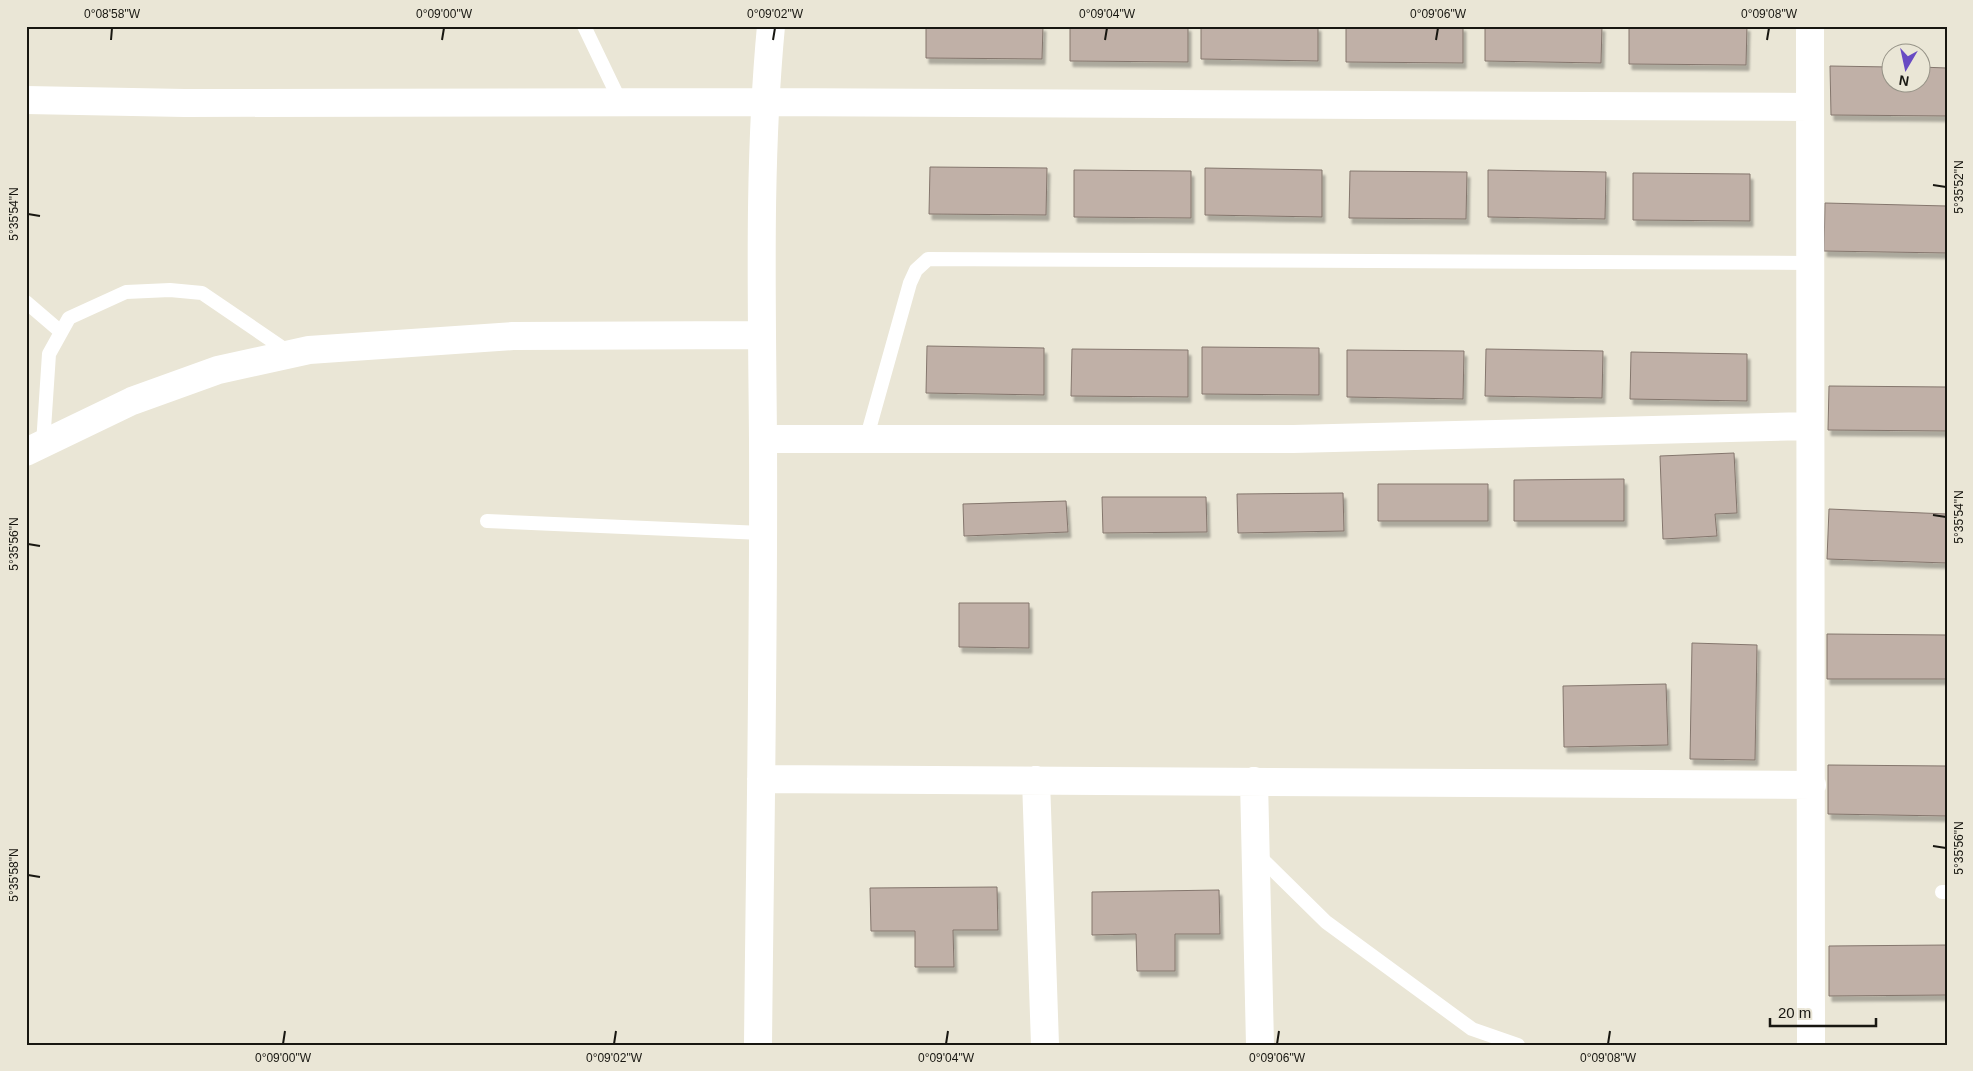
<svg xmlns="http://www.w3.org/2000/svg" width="1973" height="1071" viewBox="0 0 1973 1071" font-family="Arial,sans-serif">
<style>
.building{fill:#c0b0a7;stroke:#84766d;filter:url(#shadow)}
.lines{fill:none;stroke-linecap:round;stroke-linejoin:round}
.lane{stroke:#fff;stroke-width:14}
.street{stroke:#fff;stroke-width:28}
.ticks{fill:none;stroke:#181711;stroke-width:2}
.neatline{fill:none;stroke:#181711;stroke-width:2}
.ticks-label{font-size:12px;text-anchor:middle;fill:#181711}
</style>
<defs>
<filter id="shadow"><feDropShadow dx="3" dy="5.5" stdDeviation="1" flood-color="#0004"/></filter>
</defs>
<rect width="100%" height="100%" fill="#eae6d6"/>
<path class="building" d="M926,26H1043L1042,59L926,58Z
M1070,26H1188V62L1070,61Z
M1201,26H1318V61L1201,59Z
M1346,26H1463V63L1346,62Z
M1485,26H1602L1601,63L1485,61Z
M1629,26H1747L1746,65L1629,64Z
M1830,66L1890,67V82H1920V67L1947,68V116L1831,115Z
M930,167L1047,168L1046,215L929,214Z
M1205,168L1322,170V217L1205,215Z
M1074,170L1191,171V218L1074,217Z
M1488,170L1606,172L1605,219L1488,217Z
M1350,171L1467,172L1466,219L1349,218Z
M1633,173L1750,174V221L1633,220Z
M1825,203L1947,206V253L1824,251Z
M927,346L1044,348V395L926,393Z
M1202,347L1319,348V395L1202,394Z
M1072,349L1188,350V397L1071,396Z
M1486,349L1603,351L1602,398L1485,396Z
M1347,350L1464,351L1463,399L1347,397Z
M1631,352L1747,354V401L1630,399Z
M1829,386L1947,387V431L1828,430Z
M1734,453L1737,513L1715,514L1717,536L1663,539L1660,456Z
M1624,479V521H1514V480Z
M1378,484H1488V521H1378Z
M1343,493L1344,531L1238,533L1237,494Z
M1102,497H1206L1207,532L1103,533Z
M1066,501L1068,532L964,536L963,504Z
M1829,509L1947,514V563L1827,559Z
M959,603H1029V648L959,647Z
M1827,634L1947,635V679H1827Z
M1692,643L1757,645L1755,760L1690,759Z
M1666,684L1668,745L1564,747L1563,686Z
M1828,765L1947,766V816L1828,814Z
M997,887L998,930H953L954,967H915V931H871L870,888Z
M1219,890L1220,934H1175V971H1137L1136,934L1092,935V892Z
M1947,945V995L1829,996V946Z"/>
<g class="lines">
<path class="lane" d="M584,26L621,103
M26,302L61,332
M866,440L910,283L916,270L928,259L1809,263
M43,444L49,354L69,318L126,292L170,290L202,293L290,353
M487,521L762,533
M1257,854L1326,922L1472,1029L1518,1045
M1942,892H1947"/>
<path class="street" d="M1810,26L1811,1045
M26,100L185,103L764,102L1809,107
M763,439H1293L1809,426
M26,452L132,401L218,370L309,350L513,336L760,335
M761,779L1812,785
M1036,780L1045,1045
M1254,781L1260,1045
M758,1045C760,843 764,642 763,441C762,302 758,164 771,26"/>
</g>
<path class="ticks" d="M111,40L112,28M442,40L444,28M773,40L775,28M1105,40L1107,28M1436,40L1438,28M1767,40L1769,28M1933,185L1946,187M28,214L40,216M1933,515L1946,517M28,544L40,546M1933,846L1946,848M28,875L40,877M283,1044L285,1031M614,1044L616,1031M946,1044L948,1031M1277,1044L1279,1031M1608,1044L1610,1031"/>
<rect width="1973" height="1071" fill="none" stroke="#eae6d6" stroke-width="55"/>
<g transform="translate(1906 68) rotate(189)"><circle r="24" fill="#eae6d6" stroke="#969387"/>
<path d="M0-4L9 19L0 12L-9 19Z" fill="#684ac3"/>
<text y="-8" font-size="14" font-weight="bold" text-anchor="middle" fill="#181711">N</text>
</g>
<path d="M1770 1018v8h106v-8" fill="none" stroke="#181711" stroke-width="2.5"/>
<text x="1778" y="1018" font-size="15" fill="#181711" stroke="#eae6d6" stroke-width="4" paint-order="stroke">20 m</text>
<rect x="28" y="28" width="1918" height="1016" class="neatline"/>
<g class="ticks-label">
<text x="112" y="18">0°08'58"W</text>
<text x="444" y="18">0°09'00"W</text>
<text x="775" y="18">0°09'02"W</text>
<text x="1107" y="18">0°09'04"W</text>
<text x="1438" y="18">0°09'06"W</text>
<text x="1769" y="18">0°09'08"W</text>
<text transform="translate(1959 187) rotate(-90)" y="4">5°35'52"N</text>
<text transform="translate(14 214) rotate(-90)" y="4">5°35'54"N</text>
<text transform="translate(1959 517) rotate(-90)" y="4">5°35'54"N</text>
<text transform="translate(14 544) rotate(-90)" y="4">5°35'56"N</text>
<text transform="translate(1959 848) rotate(-90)" y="4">5°35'56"N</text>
<text transform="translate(14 875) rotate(-90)" y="4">5°35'58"N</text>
<text x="283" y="1062">0°09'00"W</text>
<text x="614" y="1062">0°09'02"W</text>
<text x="946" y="1062">0°09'04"W</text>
<text x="1277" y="1062">0°09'06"W</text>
<text x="1608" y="1062">0°09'08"W</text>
</g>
</svg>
